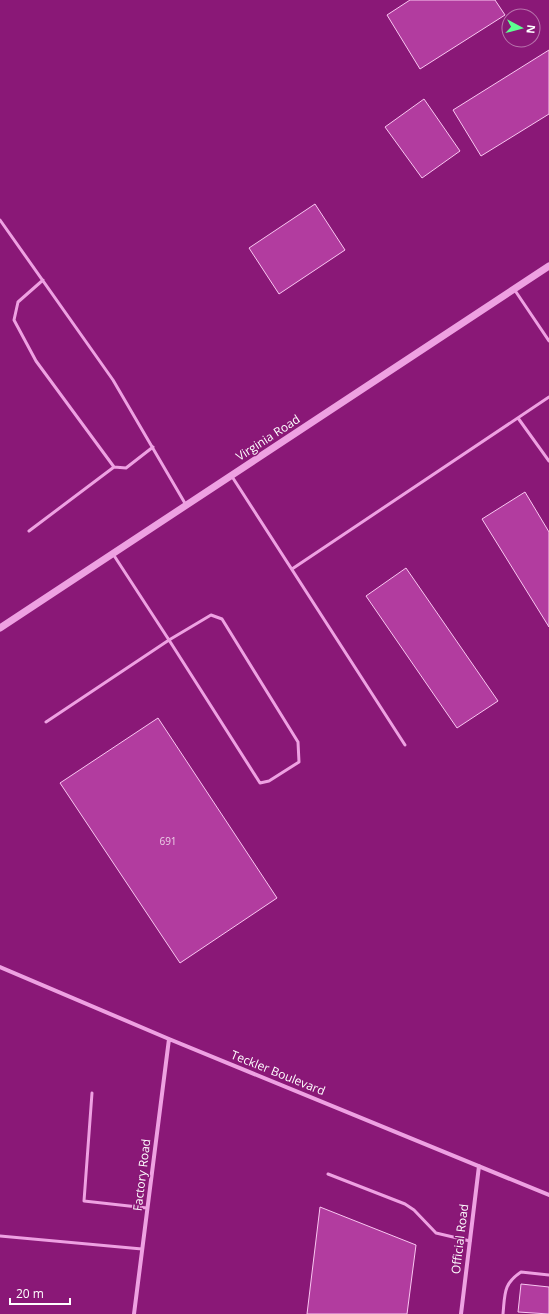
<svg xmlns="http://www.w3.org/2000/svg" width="549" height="1314" viewBox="0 0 549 1314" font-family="'Open Sans',sans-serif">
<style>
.building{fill:#b23c9f;stroke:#fac7f2}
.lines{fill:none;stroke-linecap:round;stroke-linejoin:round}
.service{stroke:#eea1e2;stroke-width:3}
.minor{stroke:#eea1e2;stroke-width:4}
.tertiary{stroke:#eea1e2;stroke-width:7}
.labels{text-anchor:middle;stroke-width:3;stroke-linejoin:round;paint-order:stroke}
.number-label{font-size:10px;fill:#eccee7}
.street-label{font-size:12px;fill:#fff;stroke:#8a1877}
</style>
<rect width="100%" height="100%" fill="#8a1877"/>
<path class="building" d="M410,0H495L505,15L420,69L387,15Z
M549,50V114L481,156L453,110Z
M424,99L460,151L422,178L385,127Z
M315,204L345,250L279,294L249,248Z
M525,492L549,532V627L482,519Z
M406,568L498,701L457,728L366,596Z
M158,718L277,898L180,963L60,783Z
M320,1207L416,1245L407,1314H307Z
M521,1284L549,1287V1314L518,1312Z"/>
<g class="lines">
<path class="service" d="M0,220L113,380L186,505
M43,280L18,302L14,320L36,361L114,467L126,468L153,447
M514,289L549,341
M518,418L549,461
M231,475L405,745
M29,531L114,467
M292,569L549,397
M46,722L169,640L260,783L269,781L299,762L298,742L222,619L211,615L169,640L113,554
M92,1093L84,1201L147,1208
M328,1174L405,1204L414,1210L436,1233L470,1241
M0,1236L142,1249
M503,1314C505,1294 503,1284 521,1272L549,1275"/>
<path class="minor" d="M0,967L169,1039L549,1195
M134,1314L169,1039
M461,1314L479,1166"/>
<path class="tertiary" d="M0,628L549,266"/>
</g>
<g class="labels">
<g class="number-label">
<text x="168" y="845">691</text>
</g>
<g class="street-label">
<text transform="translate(268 438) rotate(-33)" y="4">Virginia Road</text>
<text transform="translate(278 1073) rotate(22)" y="4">Teckler Boulevard</text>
<text transform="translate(142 1175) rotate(-83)" y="4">Factory Road</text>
<text transform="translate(460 1239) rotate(-83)" y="4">Official Road</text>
</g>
</g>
<g transform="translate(521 28) rotate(97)"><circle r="19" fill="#8a1877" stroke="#b974ad"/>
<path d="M0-3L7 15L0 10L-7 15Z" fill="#5eff91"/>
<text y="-6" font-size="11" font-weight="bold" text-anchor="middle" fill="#ffffff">N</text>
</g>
<path d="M10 1298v6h60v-6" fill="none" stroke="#ffffff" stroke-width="2"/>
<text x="16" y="1298" font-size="12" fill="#ffffff" stroke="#8a1877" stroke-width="3" paint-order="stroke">20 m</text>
</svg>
